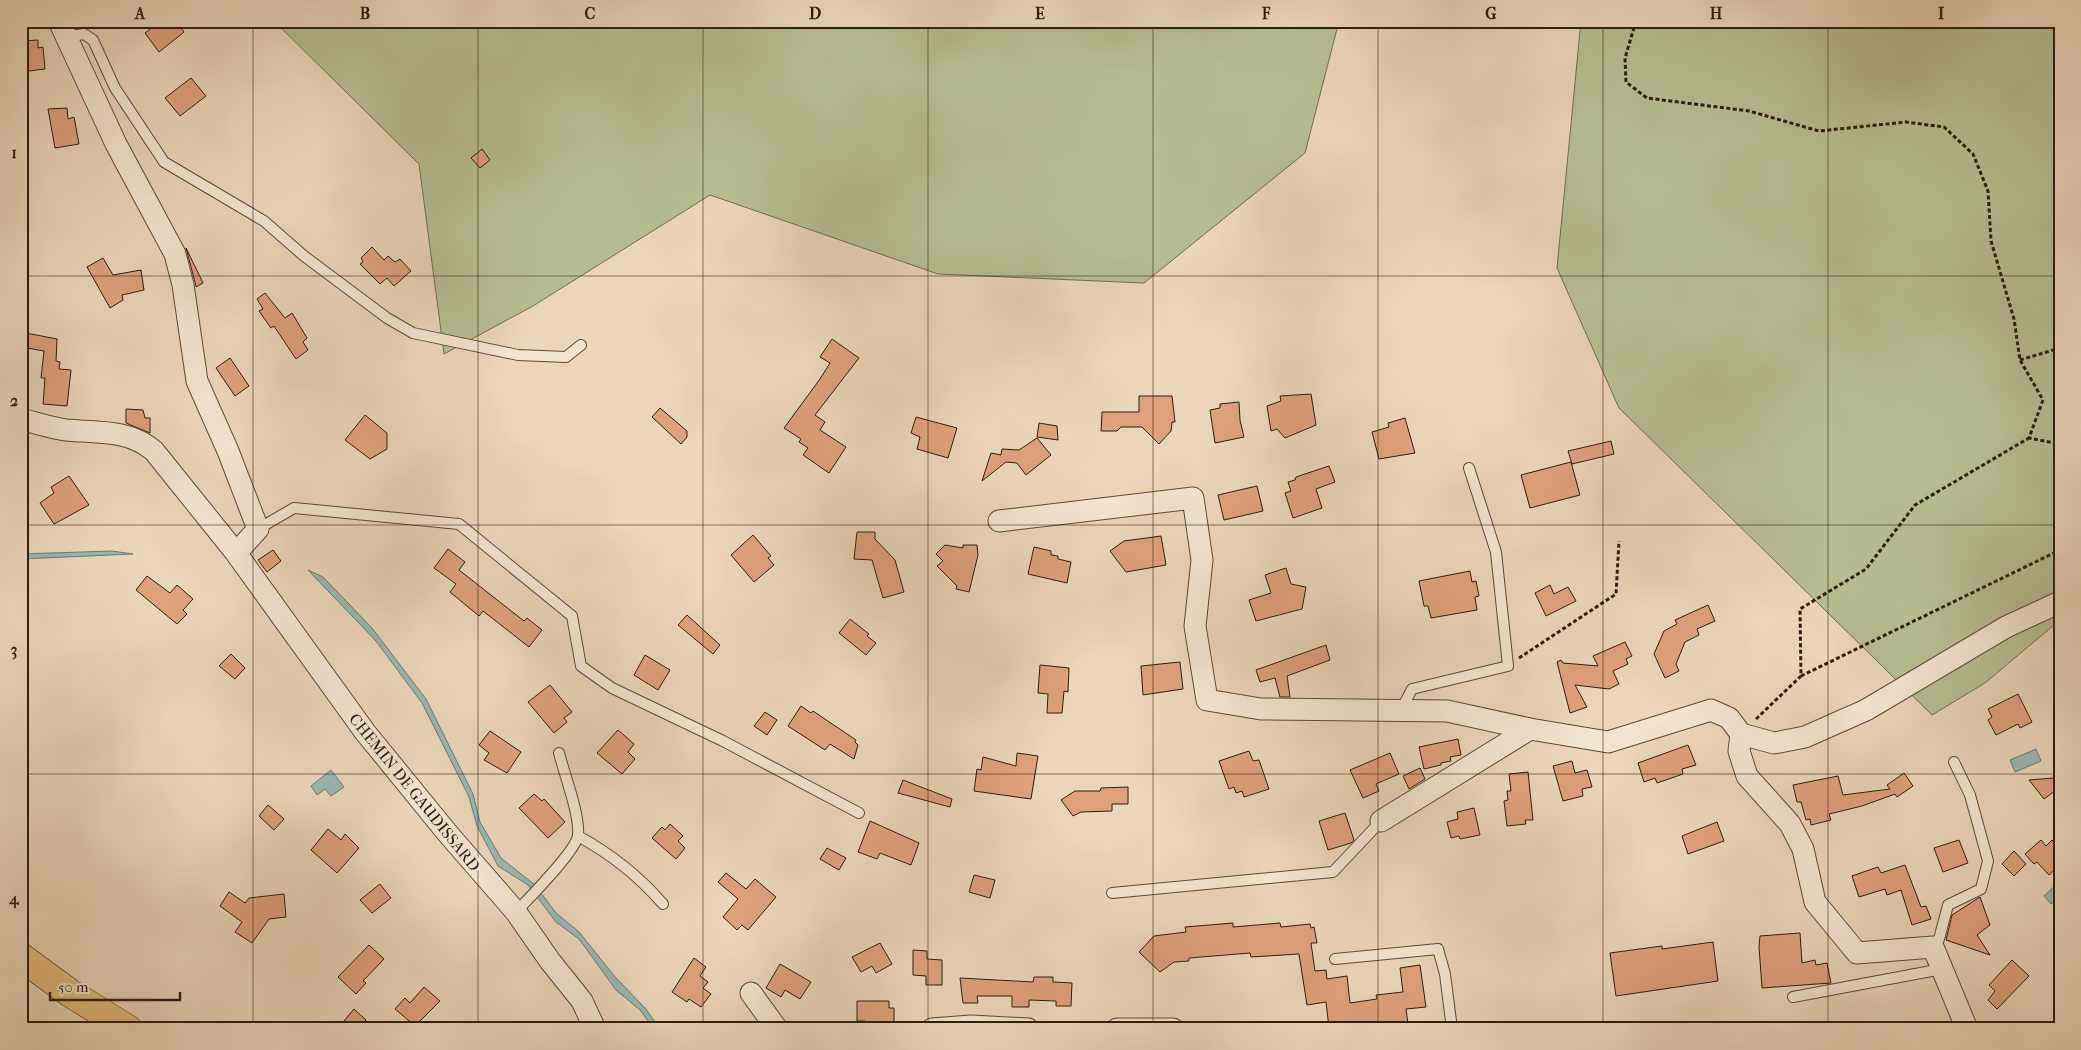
<svg xmlns="http://www.w3.org/2000/svg" width="2081" height="1050" viewBox="0 0 2081 1050" font-family="'IM FELL French Canon',serif">
<style>
.green{fill:#b6be90;stroke:#726e51}
.water{fill:#98b8b3;stroke:#6d7a73}
.building{fill:#dfa07c;stroke:#2d1d12}
.lines{fill:none;stroke-linecap:round;stroke-linejoin:round}
.lane-casing{stroke:#5c4b3c;stroke-width:12}
.street-casing{stroke:#5c4b3c;stroke-width:23}
.primary-casing{stroke:#2d1d12;stroke-width:29}
.path{stroke:#2d1d12;stroke-width:3;stroke-dasharray:4 2.5;stroke-linecap:butt}
.lane{stroke:#f1e4d1;stroke-width:10}
.street{stroke:#f1e4d1;stroke-width:21}
.primary{stroke:#e5bb7c;stroke-width:28}
.grid{fill:none;stroke:#2d1d12;stroke-width:1;stroke-opacity:0.55}
.labels{text-anchor:middle;stroke-width:5;stroke-linejoin:round;paint-order:stroke}
.street-label{font-size:16px;fill:#2d1d12;stroke:#f1e4d1}
.neatline{fill:none;stroke:#2d1d12;stroke-width:2}
.grid-label{font-size:16px;text-anchor:middle;font-weight:bold;fill:#2d1d12}
</style>
<rect width="100%" height="100%" fill="#ead6b8"/>
<filter id="stains"><feTurbulence type="fractalNoise" baseFrequency=".004" numOctaves="4"/><feColorMatrix values="0 0 0 0 .2 0 0 0 0 .09 0 0 0 0 .02 0 0 0 .5 -.17"/></filter>
<radialGradient id="worn" r=".72"><stop offset=".6" stop-color="#630" stop-opacity="0"/><stop offset="1" stop-color="#630" stop-opacity=".3"/></radialGradient>
<path class="green" d="M274,21H1339L1305,153L1144,283L938,274L710,195L533,306L444,354L419,164Z
M1581,21H2060V620L1985,683L1932,715L1619,408L1557,268Z"/>
<path class="water" d="M112,551L133,554L21,559V554Z
M308,570L323,577L372,628L426,699L473,794L480,822L501,858L535,885L556,913L579,932L616,978L645,1008L660,1029H654L640,1010L616,990L579,939L556,922L528,885L498,866L477,826L469,797L422,703L376,641Z
M2036,749L2041,761L2015,772L2010,760Z
M331,770L344,787L331,796L325,789L317,795L311,786Z
M2060,881V896L2051,904L2044,896Z"/>
<path class="building" d="M161,21H176L184,32L159,52L145,33Z
M38,40V48L43,47L45,69L21,72L22,41Z
M191,78L206,96L180,116L165,98Z
M67,108L68,119L74,117L79,144L55,148L48,109Z
M482,149L490,160L480,168L471,158Z
M372,247L384,260L388,256L395,262L400,259L411,271L394,286L387,278L380,284L360,264L363,262L361,258Z
M186,248L203,283L196,287L195,282Z
M103,258L113,275L141,270L144,290L122,295L123,300L110,308L87,267Z
M265,293L285,318L292,313L307,338L303,342L308,350L296,359L274,326L271,328L259,311L263,309L257,299Z
M21,332L57,339L56,361L60,362L59,369L71,370L67,406L43,404L45,378H41L44,351L21,347Z
M832,339L859,358L815,415L825,422L820,430L846,447L829,473L803,455L808,448L799,442L801,439L784,428L820,379L830,363L820,357Z
M230,358L249,386L235,396L216,368Z
M1311,394L1316,425L1285,438L1277,429L1271,431L1267,406L1281,401L1280,396Z
M1139,396H1172L1175,422H1172L1171,431L1159,444L1142,427H1121L1117,431H1101L1102,412H1139Z
M1239,402L1240,420L1244,437L1215,443L1210,410L1220,408V404Z
M660,408L687,431V437L681,444L652,417Z
M126,409L143,410L145,418H150V433L126,423Z
M365,415L387,433V449L370,459L345,440Z
M916,417L957,428L948,458L917,449L920,437L911,433Z
M1405,418L1415,453L1379,459L1372,432L1389,427L1388,423Z
M1039,423L1057,426L1058,440L1037,437Z
M1037,438L1051,455L1026,475L1017,463L1006,462L982,481L991,453L1001,455L1002,449L1019,450Z
M1611,441L1614,454L1572,464L1568,451Z
M1571,462L1580,495L1530,508L1521,475Z
M1329,466L1335,482L1316,489L1322,508L1293,518L1285,493L1291,491L1288,482L1295,480L1296,477Z
M69,476L89,505L54,524L40,503L54,493L51,487Z
M1257,486L1263,511L1224,520L1218,495Z
M857,532H875V539L895,560L904,592L883,598L872,560L854,559Z
M753,535L771,556L768,558L774,565L754,582L731,555Z
M1161,536L1166,565L1126,572L1110,551L1124,541Z
M945,545L963,548V545H977L978,555L969,592L956,589L957,586L937,566L943,561L936,554Z
M1034,547L1051,551V555L1058,556V559L1071,562L1067,583L1028,574Z
M448,549L465,562L459,570L524,621L527,618L542,630L529,647L483,611L479,616L450,592L456,584L434,568Z
M273,550L281,561L267,572L258,560Z
M1286,568L1291,584L1306,587L1302,609L1256,621L1249,600L1271,593L1265,575Z
M1470,571L1472,582L1476,581L1479,596L1475,597L1477,610L1431,618L1428,606H1424L1419,581Z
M147,576L170,593L177,585L193,599L183,610L187,614L177,624L136,590Z
M1550,585L1554,594L1568,587L1576,601L1546,616L1535,593Z
M1708,605L1715,621L1697,629L1699,635L1685,642L1676,664L1679,671L1665,678L1654,654L1664,631L1677,624L1675,620Z
M687,615L720,645L713,654L678,625Z
M850,619L869,634L867,636L876,643L866,655L839,633Z
M1625,642L1632,656L1626,659L1628,664L1613,671L1619,684L1609,689L1575,685L1587,707L1570,713L1557,662L1561,660L1563,663L1598,666L1593,656Z
M1326,645L1330,660L1287,676L1290,697H1280L1275,678L1260,682L1256,670Z
M231,654L245,668L235,679L219,666Z
M645,655L670,670L658,690L634,675Z
M1180,662L1183,689L1143,695L1141,666Z
M1040,665L1069,668L1068,692L1064,691L1062,713H1047L1048,694L1038,693Z
M550,685L572,712L564,718L567,722L554,733L528,702Z
M2018,694L2032,722L2020,728L2018,724L1996,735L1988,720L1992,717L1988,709Z
M801,706L811,713L813,711L856,740L855,742L858,745L854,759L830,744L825,750L788,726Z
M765,712L777,720L767,735L754,726Z
M618,730L634,744L628,752L635,759L622,774L597,753Z
M490,731L521,752L507,773L484,760L489,753L479,745Z
M1458,739L1461,755L1450,757L1451,761L1441,763V765L1424,769L1419,747Z
M1688,745L1696,765L1682,769L1683,774L1657,783L1655,778L1644,782L1638,763Z
M1249,751L1253,761L1259,760L1269,789L1244,797L1242,791L1236,793L1234,787L1229,789L1219,761Z
M1017,753L1038,756L1031,799L974,791L977,769L981,770L983,757L1016,766Z
M1390,753L1399,774L1376,784L1379,791L1363,798L1350,770Z
M1572,761L1575,773L1587,770L1592,787L1582,789L1583,796L1563,801L1553,766Z
M1420,768L1425,779L1409,789L1403,776Z
M1528,772L1533,820H1525L1526,824L1507,826L1504,801L1508,800L1507,791H1511L1509,774Z
M1904,773L1913,786L1897,797L1895,794L1862,806L1829,814L1831,820L1811,825L1810,819L1806,820L1801,802H1797L1793,785L1838,776L1843,795L1890,789L1887,785Z
M2053,778L2060,787L2044,799L2029,780Z
M903,780L952,799L950,807L898,793Z
M1128,787V804H1112V811L1081,812L1073,816L1061,800L1075,791H1100L1101,788Z
M534,794L542,801L544,799L565,822L548,838L519,808Z
M268,805L284,819L274,830L259,816Z
M1474,808L1480,835L1460,839L1459,836L1451,838L1447,822L1458,819L1457,812Z
M1345,813L1354,840L1351,843L1328,850L1319,821Z
M870,821L919,843L911,865L880,853L877,859L858,852Z
M1717,822L1724,841L1688,854L1682,836Z
M670,824L683,836L678,841L685,848L676,859L652,838L662,827L665,830Z
M328,829L341,840L345,834L359,848L337,873L311,850Z
M1959,840L1968,863L1943,872L1934,848Z
M2041,840L2046,846L2052,840L2060,850V865L2049,875L2037,862L2034,864L2025,854Z
M827,848L846,858L839,870L820,859Z
M2014,851L2026,864L2014,876L2002,864Z
M1905,865L1921,907L1926,906L1931,919L1912,925L1901,890L1887,895L1885,889L1859,897L1852,876L1878,867L1881,873Z
M726,873L746,889L755,879L776,897L748,930L742,925L737,930L723,917L738,899L718,882Z
M974,875L995,880L990,898L969,892Z
M380,884L391,898L372,913L360,900Z
M229,892L245,903L249,898L284,894L286,917L269,919L252,943L235,932L242,922L220,906Z
M1980,897L1990,925L1977,935L1990,955L1946,940L1952,915Z
M1233,923V927L1280,923L1281,927L1310,924L1311,928L1314,927L1317,943H1311L1315,971L1326,970L1327,979L1347,976L1350,1003L1377,999L1376,995L1403,992L1400,968L1420,965L1426,1007L1406,1009L1408,1024L1390,1027V1029H1350L1349,1025L1329,1028L1326,1002L1307,1005L1299,954L1251,957L1250,953L1189,958V961L1174,962L1160,972L1139,952L1154,936L1186,932L1185,927Z
M1800,933L1802,963L1815,960L1816,965L1827,963L1831,983L1762,988L1759,947L1760,936Z
M1713,942L1718,981L1616,996L1610,953L1662,946V949Z
M880,943L892,964L876,973L872,966L861,972L852,957Z
M369,945L384,959L363,981L366,983L356,994L338,977Z
M913,950L927,951V959L942,960V985H926V976L913,975Z
M694,958L706,967L700,976L708,982L703,988L711,994L701,1007L689,999L687,1002L672,992Z
M2012,960L2029,976L1997,1009L1988,1000L1995,991L1989,985Z
M780,964L811,982L800,999L785,990L781,997L766,988Z
M1034,977H1053V982L1072,983L1071,1006H1056V1001L1029,1000V1007H1012V996H977L978,1003H963L960,978L1033,982Z
M424,987L440,1001L415,1026L395,1009L405,998L410,1003Z
M857,1001H889V1008H894V1029H865V1021H857Z
M354,1009L366,1020L359,1029H352L344,1021Z"/>
<g class="lines">
<g class="lane-casing">
<path id="lane" d="M65,37L84,34L93,40L115,88L164,162L264,221L304,256L387,318L413,333L518,355L566,357L581,345
M258,529L294,508L459,524L572,616L581,666L612,688L723,741L859,813
M1401,710L1412,689L1508,666L1496,552L1469,468
M578,836C611,854 638,875 663,904
M1112,893L1333,872L1381,821
M516,912C529,898 577,850 578,835C580,815 564,773 559,753
M1933,947L1939,939L1948,905L1981,889L1988,861L1970,795L1954,762
M1335,959L1438,949L1445,974L1452,1029
M1793,997L1942,969"/>
</g>
<g class="street-casing">
<path id="street" d="M59,21L116,144L175,254L183,285L197,381L228,451L258,529L236,553
M21,419C36,423 51,428 66,430C98,433 128,429 154,451L236,553L365,732L449,835L516,912L550,961L582,1001L595,1029
M999,521L1193,498L1202,560L1195,626L1207,700L1261,709L1447,711L1530,729
M1741,734L1739,751L1747,776L1790,824L1803,849L1815,902L1857,953L1933,947L1967,1029
M1381,821L1530,729L1608,742L1711,710L1729,718L1741,734L1774,743L1805,737L1866,710L2006,627L2060,602
M751,993L777,1029
M932,1029L971,1026L1028,1029
M1117,1029H1173"/>
</g>
<g class="primary-casing">
<path id="primary" d="M21,957L70,993L128,1029"/>
</g>
<path class="path" d="M1636,21L1625,58L1626,82L1647,98L1749,111L1819,131L1906,122L1944,127L1973,154L1988,191L1991,241L2014,319L2020,360L2043,400L2029,438L2060,444
M2020,360L2060,348
M1519,658L1616,594L1619,541
M1801,676L2060,550
M1756,719L1801,676L1800,609L1866,569L1915,505L2029,438"/>
<use href="#lane" class="lane"/>
<use href="#street" class="street"/>
<use href="#primary" class="primary"/>
</g>
<path class="grid" d="M253,21V1029M478,21V1029M703,21V1029M928,21V1029M1153,21V1029M1378,21V1029M1603,21V1029M1828,21V1029M21,276H2060M21,525H2060M21,774H2060"/>
<g class="labels">
<g class="street-label">
<text transform="translate(415 792) rotate(51)" y="6">CHEMIN DE GAUDISSARD</text>
</g>
</g>
<rect width="2081" height="1050" fill="none" stroke="#ead6b8" stroke-width="55"/>
<path d="M50 992v8h130v-8" fill="none" stroke="#2d1d12" stroke-width="2.5"/>
<text x="58" y="992" font-size="15" fill="#2d1d12" stroke="#f1e4d1" stroke-width="4" paint-order="stroke">50 m</text>
<rect x="28" y="28" width="2026" height="994" class="neatline"/>
<g class="grid-label">
<text x="140" y="19">A</text>
<text x="365" y="19">B</text>
<text x="590" y="19">C</text>
<text x="815" y="19">D</text>
<text x="1040" y="19">E</text>
<text x="1266" y="19">F</text>
<text x="1491" y="19">G</text>
<text x="1716" y="19">H</text>
<text x="1941" y="19">I</text>
<text x="14" y="158">1</text>
<text x="14" y="406">2</text>
<text x="14" y="655">3</text>
<text x="14" y="904">4</text>
</g>
<rect width="100%" height="100%" filter="url(#stains)"/>
<rect width="100%" height="100%" fill="url(#worn)"/>
</svg>
